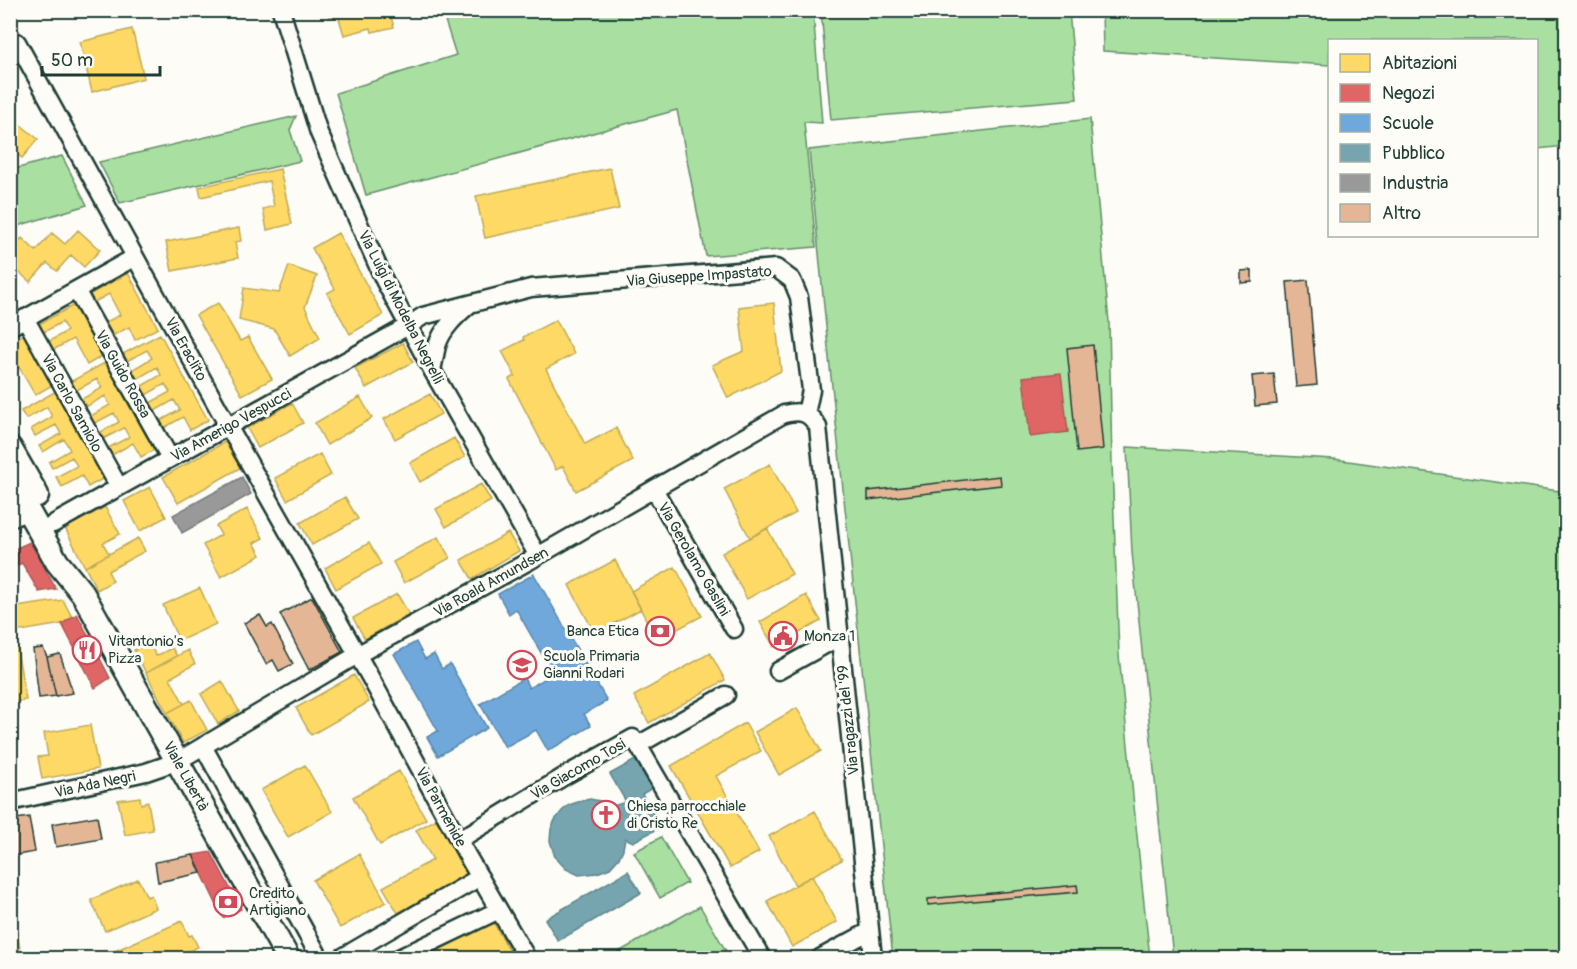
<svg xmlns="http://www.w3.org/2000/svg" width="1577" height="969" viewBox="0 0 1577 969" font-family="Pangolin,sans-serif">
<style>
.green{fill:#a9dfa1;stroke:#648e6a;stroke-width:1.5}
.homes{fill:#ffd966;stroke:#bcaa57;stroke-width:1.5}
.shops{fill:#e06666;stroke:#a65a57;stroke-width:1.5}
.schools{fill:#6fa8dc;stroke:#5788aa;stroke-width:1.5}
.public{fill:#76a5af;stroke:#5c868a;stroke-width:1.5}
.industry{fill:#999;stroke:#747d7b;stroke-width:1.5}
.building{fill:#e5b696;stroke:#1f3d34;stroke-width:1.5}
.lines{fill:none;stroke-linecap:round;stroke-linejoin:round}
.street-casing{stroke:#1f3d34;stroke-width:21}
.secondary-casing{stroke:#1f3d34;stroke-width:27}
.street{stroke:#fdfcf7;stroke-width:16}
.secondary{stroke:#fdfcf7;stroke-width:22}
.labels{text-anchor:middle;stroke-width:6;stroke-linejoin:round;paint-order:stroke}
.street-label{font-size:15px;fill:#1f3d34;stroke:#fdfcf7}
.poi-label{font-size:15px;fill:#1f3d34;stroke:#fdfcf7;text-anchor:start}
</style>
<rect width="100%" height="100%" fill="#fdfcf7"/>
<filter id="ink" filterUnits="userSpaceOnUse"><feTurbulence type="fractalNoise" baseFrequency=".0167" numOctaves="2"/><feDisplacementMap in="SourceGraphic" scale="12" xChannelSelector="R" yChannelSelector="G"/><feConvolveMatrix kernelMatrix="1 2 1 2 8 2 1 2 1" color-interpolation-filters="sRGB"/></filter>
<g filter="url(#ink)">
<path class="green" d="M442,11H813L822,123L804,122L816,247L706,256L677,110L366,195L336,93L456,55Z
M821,11H1069L1077,99L831,120Z
M1102,11H1566V146L1537,149L1536,40H1330L1329,65L1103,51Z
M296,116L290,130L300,161L120,203L99,162Z
M1090,119L1109,322L1112,463L1119,655L1141,876L1150,958H893L829,358L809,150Z
M62,156L87,205L11,228V170Z
M1127,447L1334,459L1566,492V958H1173L1132,552Z
M661,837L687,883L660,898L634,852Z
M700,906L730,958H608Z"/>
<path class="homes" d="M185,10H218L187,18Z
M327,10H389L394,27L372,32L371,28L344,35L338,15L329,18Z
M132,29L144,78L92,92L80,42Z
M16,121L38,139L22,158L10,149V128Z
M610,168L619,209L485,238L476,196Z
M280,169L292,224L267,230L263,209L274,206L269,181L201,197L199,187Z
M239,228L241,241L235,242L238,258L172,271L166,242Z
M78,230L100,250L84,267L71,255L57,271L47,263L30,282L19,272L10,282V251L22,238L36,251L52,233L65,244Z
M338,233L383,315L350,334L327,293L335,289L312,248Z
M289,266L317,276L305,307L320,338L290,356L274,329L239,320L244,288L279,293Z
M128,273L158,328L135,340L129,327L110,337L102,324L120,315L109,294L91,304L87,296Z
M218,303L240,341L248,337L272,379L242,395L196,315Z
M774,303L781,371L728,398L712,365L744,351L739,307Z
M76,304L104,355L87,365L73,339L53,350L48,342L67,331L62,322L42,333L37,325Z
M556,320L574,354L546,369L585,444L616,428L633,461L576,491L563,466L556,470L509,379L515,376L502,351L524,340L523,337Z
M26,333L54,384L35,395L19,367L10,372V360L14,358L10,351V341Z
M160,334L208,420L190,430L183,417L162,429L158,422L180,410L174,400L153,412L148,404L170,392L165,384L144,396L140,387L161,375L157,367L135,380L130,371L152,358L147,350L125,362L121,355Z
M403,343L413,362L366,388L355,368Z
M110,360L158,448L141,457L133,443L112,455L108,448L129,437L124,428L103,439L99,433L119,422L114,413L93,424L89,417L110,405L105,396L84,408L80,400L102,388L97,379L75,391L70,382Z
M58,390L106,477L88,487L82,476L62,487L56,477L77,466L72,457L52,468L49,462L70,450L64,439L43,452L39,446L61,434L56,425L35,436L31,429L52,417L47,407L26,419L21,411Z
M430,394L441,414L395,439L384,419Z
M360,397L372,418L327,445L315,423Z
M292,403L303,423L258,448L247,428Z
M454,438L465,457L420,482L410,463Z
M225,442L240,468L178,503L163,477Z
M320,454L331,475L287,500L275,478Z
M770,464L796,513L750,538L724,489Z
M481,484L491,501L446,527L436,509Z
M150,487L166,517L140,531L124,501Z
M345,497L358,519L312,545L300,523Z
M105,507L120,534L103,543L109,554L85,567L65,528Z
M247,509L263,538L254,543L261,555L221,577L203,545L221,535L216,526Z
M767,528L792,574L747,599L722,553Z
M508,533L519,551L472,579L461,560Z
M438,537L450,558L404,583L393,562Z
M138,538L145,551L108,571L113,581L97,590L85,567Z
M369,543L381,564L336,589L325,568Z
M615,560L641,609L595,634L569,585Z
M675,567L702,616L657,640L631,591Z
M200,588L216,624L179,641L163,605Z
M397,594L409,614L365,639L353,618Z
M806,595L821,621L774,647L760,622Z
M63,600L72,617L62,624L14,632L26,700L10,703V608Z
M149,642L156,656L172,648L177,656L146,673L134,650Z
M188,650L195,664L170,678L184,704L167,713L146,673Z
M710,653L725,680L649,723L634,696Z
M354,675L369,702L311,735L296,708Z
M222,681L239,711L218,724L201,694Z
M191,700L207,730L183,743L167,713Z
M797,708L821,751L779,775L755,732Z
M745,723L761,751L716,776L759,852L730,868L671,766Z
M90,725L98,769L42,779L38,757L48,756L44,733Z
M305,765L332,812L288,837L261,790Z
M399,771L426,819L380,845L353,797Z
M140,797L141,804L148,802L153,830L125,835L118,800Z
M815,811L842,860L795,885L769,836Z
M437,819L468,873L398,913L383,887L433,860L416,830Z
M359,854L386,902L340,928L313,880Z
M812,876L837,922L792,947L767,901Z
M138,879L147,897L151,895L156,908L105,931L91,900Z
M14,917L20,949L10,951V918Z
M492,920L514,958H424Z
M182,921L189,936L192,935L198,947L173,958H99Z"/>
<path class="shops" d="M1061,373L1068,432L1030,437L1023,377Z
M30,542L56,589L39,592L22,563L10,569V551Z
M77,614L110,678L95,688L62,624Z
M211,852L241,909L223,918L193,855Z"/>
<path class="schools" d="M534,574L607,701L584,714L591,726L548,751L536,730L505,747L480,704L524,678L529,688L553,674L516,609L509,614L498,594Z
M416,642L425,659L434,654L442,669L450,664L487,728L438,756L427,737L438,731L394,654Z"/>
<path class="public" d="M637,759L654,787L642,794L661,827L633,842L625,838L623,849L619,858L610,868L597,873L579,875L566,869L555,857L550,841L551,829L555,820L562,811L569,805L581,801L590,799L600,801L613,806L626,802L610,774Z
M628,871L641,893L558,941L545,919Z"/>
<path class="industry" d="M242,477L251,494L182,533L173,515Z"/>
<path class="building" d="M1252,270V282L1241,283V271Z
M1308,280L1317,385L1296,387L1287,282Z
M1093,345L1103,449L1077,452L1067,348Z
M1274,374L1277,404L1255,406L1252,376Z
M1000,476L1001,485L868,500V491Z
M312,597L342,652L309,670L280,614Z
M260,615L267,627L272,624L293,664L279,671L273,660L266,664L244,623Z
M43,648L47,657L56,696L39,698L33,649Z
M60,654L73,693L56,696L47,657Z
M97,816L101,839L56,847L52,824Z
M29,817L35,852L10,856V820Z
M193,855L201,873L158,882L155,862Z
M1077,885L1078,892L928,905V899Z"/>
<g class="lines">
<g class="street-casing">
<path id="street" d="M281,10L319,133L384,280L432,370L538,556
M10,45L17,42L228,426L370,677L468,857L527,958
M76,290L170,458
M25,318L119,487
M10,327L135,257
M432,370C434,362 435,354 437,346C442,329 456,316 469,305
M654,489L734,629
M10,519L28,511
M53,524L408,326L423,316L531,288L776,268L792,280L799,297L811,390L806,414
M778,671L839,637
M638,745L762,958
M203,746L320,958
M10,802L146,772L178,761L357,655L529,561L784,414C801,410 809,412 818,427L873,958
M459,840L568,774L633,738L638,745L726,695
M341,958L480,877
M399,958L499,910
M820,958L870,931"/>
</g>
<g class="secondary-casing">
<path id="secondary" d="M10,448L37,495
M10,479L57,562L83,594L288,958"/>
</g>
<use href="#street" class="street"/>
<use href="#secondary" class="secondary"/>
</g>
</g>
<defs>
<g id="bank-ring" transform="scale(1.5)"><circle r="9.5" fill="#fdfcf7" stroke="#d1495b" stroke-width="1.5"/><path d="M-6-4H6V4H-6ZM0-2.3a2.3 2.3 0 1 0 0 4.6a2.3 2.3 0 1 0 0-4.6Z" fill="#d1495b"/></g>
<g id="civic-ring" transform="scale(1.5)"><circle r="9.5" fill="#fdfcf7" stroke="#d1495b" stroke-width="1.5"/><path d="M-.6-6.5H3V-4.5H.6V-3L4-1V1h2V6H-6V1h2V-1L-.6-3ZM-1.2 2.5V6h2.4V2.5Z" fill="#d1495b"/></g>
<g id="restaurant-ring" transform="scale(1.5)"><circle r="9.5" fill="#fdfcf7" stroke="#d1495b" stroke-width="1.5"/><path d="M-5-6h1v4h1v-4h1v4h1v-4h1v5L-1.5 .5V6h-2V.5L-5-1ZM5-6V6H3V1.5H1.5Q1.5-4 5-6Z" fill="#d1495b"/></g>
<g id="school-ring" transform="scale(1.5)"><circle r="9.5" fill="#fdfcf7" stroke="#d1495b" stroke-width="1.5"/><path d="M0-5L7-2L0 1L-7-2ZM-4 1L0 2.5L4 1V4Q0 6-4 4Z" fill="#d1495b"/></g>
<g id="church-ring" transform="scale(1.5)"><circle r="9.5" fill="#fdfcf7" stroke="#d1495b" stroke-width="1.5"/><path d="M-1.2-6h2.4v3.5h3.3v2.4h-3.3V6h-2.4V-.1h-3.3v-2.4h3.3Z" fill="#d1495b"/></g>
</defs>
<g fill-rule="evenodd">
<use href="#bank-ring" x="660" y="631"/>
<use href="#civic-ring" x="783" y="636"/>
<use href="#restaurant-ring" x="87" y="650"/>
<use href="#school-ring" x="522" y="665"/>
<use href="#church-ring" x="606" y="815"/>
<use href="#bank-ring" x="228" y="902"/>
</g>
<g class="labels">
<g class="street-label">
<text transform="translate(699 276) rotate(-4)" y="5">Via Giuseppe Impastato</text>
<text transform="translate(401 307) rotate(63)" y="5">Via Luigi di Modelba Negrelli</text>
<text transform="translate(186 349) rotate(61)" y="5">Via Eraclito</text>
<text transform="translate(123 374) rotate(61)" y="5">Via Guido Rossa</text>
<text transform="translate(72 403) rotate(61)" y="5">Via Carlo Samiolo</text>
<text transform="translate(231 425) rotate(-29)" y="5">Via Amerigo Vespucci</text>
<text transform="translate(694 559) rotate(60)" y="5">Via Gerolamo Gaslini</text>
<text transform="translate(491 582) rotate(-29)" y="5">Via Roald Amundsen</text>
<text transform="translate(848 720) rotate(-96)" y="5">Via ragazzi del '99</text>
<text transform="translate(578 769) rotate(-30)" y="5">Via Giacomo Tosi</text>
<text transform="translate(186 776) rotate(61)" y="5">Viale Libertà</text>
<text transform="translate(95 784) rotate(-12)" y="5">Via Ada Negri</text>
<text transform="translate(441 807) rotate(61)" y="5">Via Parmenide</text>
</g>
<g class="poi-label">
<text x="639" y="636" text-anchor="end">Banca Etica</text>
<text x="804" y="641">Monza 1</text>
<text x="108" y="646">Vitantonio's<tspan x="108" dy="17">Pizza</tspan></text>
<text x="543" y="661">Scuola Primaria<tspan x="543" dy="17">Gianni Rodari</tspan></text>
<text x="627" y="811">Chiesa parrocchiale<tspan x="627" dy="17">di Cristo Re</tspan></text>
<text x="249" y="898">Credito<tspan x="249" dy="17">Artigiano</tspan></text>
</g>
</g>
<rect width="1577" height="969" fill="none" stroke="#fdfcf7" stroke-width="36"/>
<rect x="18" y="18" width="1541" height="933" fill="none" stroke="#1f3d34" stroke-width="2" filter="url(#ink)"/>
<rect x="1328" y="39" width="210" height="198" fill="#fdfcf7" stroke="#a4b0a9" stroke-width="1.5"/>
<rect x="1340" y="54" width="30" height="18" fill="#ffd966" stroke="#a4b0a9" stroke-width="1.5"/>
<text x="1382" y="69" font-size="18" fill="#1f3d34">Abitazioni</text>
<rect x="1340" y="84" width="30" height="18" fill="#e06666" stroke="#a4b0a9" stroke-width="1.5"/>
<text x="1382" y="99" font-size="18" fill="#1f3d34">Negozi</text>
<rect x="1340" y="114" width="30" height="18" fill="#6fa8dc" stroke="#a4b0a9" stroke-width="1.5"/>
<text x="1382" y="129" font-size="18" fill="#1f3d34">Scuole</text>
<rect x="1340" y="144" width="30" height="18" fill="#76a5af" stroke="#a4b0a9" stroke-width="1.5"/>
<text x="1382" y="159" font-size="18" fill="#1f3d34">Pubblico</text>
<rect x="1340" y="174" width="30" height="18" fill="#999999" stroke="#a4b0a9" stroke-width="1.5"/>
<text x="1382" y="189" font-size="18" fill="#1f3d34">Industria</text>
<rect x="1340" y="204" width="30" height="18" fill="#e5b696" stroke="#a4b0a9" stroke-width="1.5"/>
<text x="1382" y="219" font-size="18" fill="#1f3d34">Altro</text>
<path d="M42 66v9h118v-9" fill="none" stroke="#1f3d34" stroke-width="3"/>
<text x="51" y="66" font-size="18" fill="#1f3d34" stroke="#fdfcf7" stroke-width="4.5" paint-order="stroke">50 m</text>
</svg>
